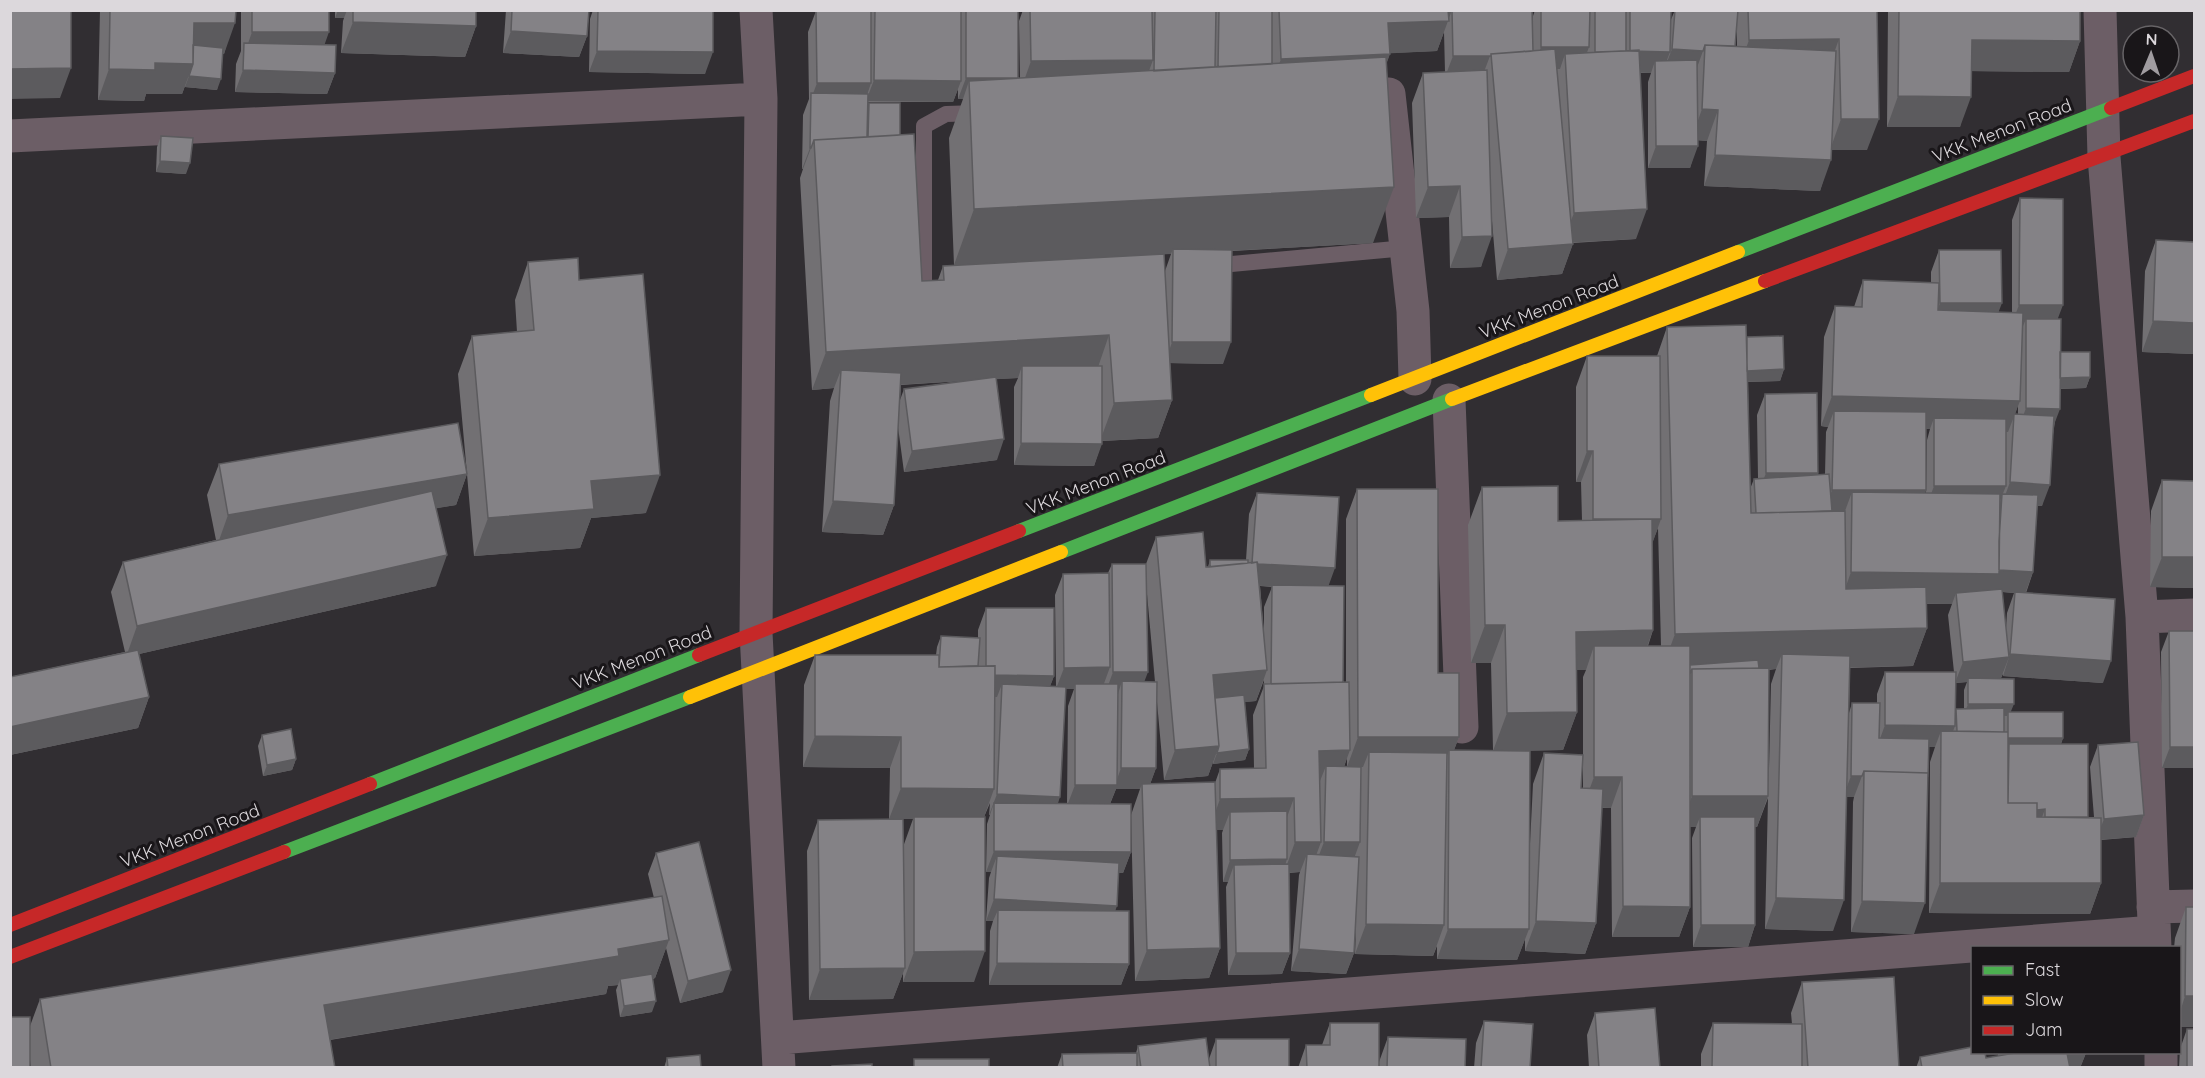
<svg xmlns="http://www.w3.org/2000/svg" width="2205" height="1078" viewBox="0 0 2205 1078" font-family="Quicksand,sans-serif">
<style>
.lines{fill:none;stroke-linecap:round;stroke-linejoin:round}
.lane{stroke:#6c5e66;stroke-width:16}
.street{stroke:#6c5e66;stroke-width:33}
.fast{stroke:#4caf50;stroke-width:14}
.slow{stroke:#ffc107;stroke-width:14}
.jam{stroke:#c62828;stroke-width:14}
.wall{fill:#727073;fill-rule:evenodd}
.shaded-wall{fill:#5c5b5e}
.building{fill:#848286;stroke:#5c5b5e;stroke-width:1.5}
.labels{text-anchor:middle;stroke-width:6;stroke-linejoin:round;paint-order:stroke}
.street-label{font-size:18px;fill:#dcd8dc;stroke:#191619}
</style>
<rect width="100%" height="100%" fill="#312e32"/>
<g class="lines">
<path class="lane" d="M1210,266L1406,248
M936,291L924,292V126L946,114L978,113"/>
<path class="street" d="M756,10L761,99L756,633L779,1068
M2100,10L2104,157L2142,617L2155,948
M1389,94L1413,311L1415,379
M10,136L761,99
M1449,400L1462,727
M2142,617L2194,615
M2153,907L2194,906
M778,1038L2154,932
M2161,1052V1068"/>
<path class="fast" d="M1738,252L2111,108
M1019,531L1371,395
M1061,552L1452,399
M370,784L699,655
M284,852L690,697"/>
<path class="slow" d="M1371,395L1738,252
M1452,399L1765,281
M690,697L1061,552"/>
<path class="jam" d="M2111,108L2194,76
M1765,281L2194,121
M699,655L1019,531
M10,925L370,784
M10,957L284,852"/>
</g>
<path class="wall" d="M100,10H236L224,54H223L217,90L185,87V86L182,94H146L144,101L98,100Z
M241,10H329L324,45L335,73L327,94L235,92L236,64L241,51Z
M335,10H476V26L465,57L341,53L343,21L344,18H335Z
M506,10H589L587,36L579,57L503,53Z
M593,10H713L705,74L589,72L590,19Z
M1018,10V79L1020,78L1019,21L1023,10H1532L1533,51V16L1535,10H1671L1670,22L1675,10H1877L1867,150H1832L1820,191L1704,186L1707,141L1698,140L1690,168H1648V82L1651,73H1640L1636,239L1573,243L1562,274L1497,280L1492,221L1481,267L1450,268L1449,217L1416,218L1412,103L1423,73L1445,72L1444,32L1437,51L1390,53L1386,64L1373,243L1232,251L1223,364L1170,363L1172,400L1158,438L1102,441L1094,466L1014,465V387L1018,378L997,379V460L904,472L898,427L894,505L883,535L822,532L830,401L834,388L812,390L800,178L803,169H802L803,115L809,99L808,32L816,11ZM1737,21V46H1735ZM958,89V99H963L949,138L954,265L1078,259L943,266L938,280L922,281L900,135L869,103L867,106L868,102H953ZM1164,254H1171L1165,271ZM961,381L904,389L900,400L901,385Z
M1888,10H2080V41L2069,72L1971,71L1960,127H1887Z
M161,136L186,174L156,172L157,147Z
M2020,198L2058,319L2060,352L2090,377L2086,388L2060,389L2042,506H2037L2033,572L2026,593L2103,683L2003,676V674L2001,678L1995,679L2011,712L2063,738L2061,744L2088,817H2094L2090,767L2098,745L2144,815L2136,837L2101,840V883L2090,914L1929,913L1930,762L1935,747H1929L1914,934L1851,932L1853,802L1854,797H1846L1833,931L1765,929L1768,798L1757,827H1755V925L1748,947H1693L1692,838L1696,827H1690V907L1679,937H1612L1611,808H1602L1596,923L1585,954L1525,951V939L1517,960L1437,959V946L1433,956L1355,954L1356,926L1354,953L1346,974L1291,971L1299,875L1300,872L1289,873L1290,953L1282,974L1228,975L1226,887L1228,882H1223L1222,833L1223,830H1216L1220,948L1209,978L1135,981L1131,815L1140,789H1116L1110,804L1131,852L1123,873H1119L1115,911L1129,964L1121,985H989L990,931L993,921H986L989,878L991,872H986L987,824L990,815H989L990,803L984,817L974,982H903V973L893,999L809,1000L807,851L818,820L903,847L913,819H889L890,768L803,767L804,685L815,655H936L937,647L941,636L978,638V630L986,608L1054,676L1050,686L1056,687L1055,595L1063,574L1108,573L1112,564H1146L1156,537L1206,567H1208L1210,560H1246L1249,514L1257,493L1329,586L1343,682H1346V519L1357,489L1438,673L1459,737L1454,750H1493L1491,663H1471L1468,525L1482,487L1558,521L1582,520L1581,482H1576V387L1587,356H1657L1667,327L1747,337L1784,369L1780,381L1748,382L1750,489L1754,479L1758,478L1757,415L1765,394L1818,473L1817,474H1825L1826,432L1828,427L1821,426L1824,337L1835,306L1854,307L1863,280L1931,283V272L1939,250L1999,312H2012V220ZM2018,405V414H2015ZM1926,429H1930L1927,440L1926,493H1925L1926,490ZM1658,528L1661,646H1648L1653,630L1652,543ZM1146,583L1155,682H1144ZM1260,586L1272,587L1264,607V635ZM2002,592L2014,593L2007,613L2006,628ZM1926,604H1952L1948,615L1954,672H1885L1877,694V703H1852L1849,713L1850,668L1913,666L1927,628ZM1776,669L1771,684L1769,768V670ZM1576,670H1586L1583,677V788H1581L1544,753L1533,784L1529,863L1509,751L1563,750L1577,712ZM1264,680V686L1253,715L1254,768L1220,769L1215,783L1150,784L1156,768L1157,702L1164,780L1208,776L1213,762V764L1245,760L1249,749L1244,702L1256,701ZM1967,682L1964,690V709H1956L1955,712L1956,683ZM1066,689H1074L1068,706L1067,803H1058ZM1347,758V767H1344Z
M2156,240L2194,242V354L2142,352L2145,271Z
M528,262L579,280L646,513L591,518L580,548L474,556L467,474L456,505L436,508V586L139,654L149,697L138,728L10,755V677L125,652L111,592L123,562L216,540L207,495L219,464L467,474L458,374L472,336L517,332L515,300Z
M2162,480L2194,481V588L2150,587L2151,511Z
M2169,631L2194,768H2162L2161,652Z
M262,735L296,759L292,770L263,776L258,746Z
M656,853L723,992L680,1003L666,948L655,978L653,979L652,1012L620,1017L616,990L618,985L608,986L606,994L330,1040L335,1068H31L30,1060V1026L40,999L654,898L648,874Z
M2186,907L2194,1027H2180V948H2174L2175,938Z
M1802,982L1899,1068H1701V1054L1713,1023L1792,1024L1791,1013Z
M1595,1013L1660,1068H1589L1587,1035Z
M1484,1021L1530,1068H1474L1476,1043Z
M1330,1023L1379,1062L1388,1037L1465,1068H1298L1306,1045H1322Z
M2187,1029L2194,1068H2179L2180,1049Z
M1216,1039L1289,1068H1057L1062,1054L1136,1053L1138,1046L1209,1059Z
M1998,1053H2086L2080,1068H1916L1920,1057L1986,1058L1998,1056Z
M667,1058L701,1068H664Z"/>
<path class="shaded-wall" d="M338,10H347L344,18H335Z
M1448,10H1452L1437,51L1377,54L1388,23Z
M353,22L476,26L465,57L341,53Z
M194,23H235L224,54L191,53Z
M511,31L587,36L579,57L503,53Z
M252,32H329L318,63L244,55Z
M1839,39L1828,70L1738,71L1749,40Z
M1972,40L2080,41L2069,72L1961,71Z
M1541,47H1589L1581,69L1565,54L1560,69H1533Z
M1672,49L1703,51L1695,73L1664,70Z
M597,51L713,52L705,74L589,72Z
M1630,51L1670,52L1662,73L1655,61L1651,73L1622,72Z
M1390,54L1379,85L1270,89L1281,59Z
M1453,56H1490L1482,77H1445Z
M1153,60L1142,90L1020,92L1031,61Z
M155,63L193,64L182,94H146L144,101L98,100L109,69Z
M71,68L60,98L10,99V69Z
M243,70L335,73L327,94L235,92Z
M189,76L221,79L217,90L185,87Z
M966,78H1018L969,81L963,99H958Z
M874,80L961,81L953,102L866,101Z
M817,83H871L864,104L811,99Z
M1898,96L1971,97L1960,127H1887Z
M1702,109L1718,110L1707,141L1691,140Z
M1841,119H1879L1867,150H1830Z
M1656,146H1698L1690,168H1648Z
M810,148H811L803,169H802Z
M1715,155L1831,160L1820,191L1704,186Z
M160,161L190,163L186,174L156,172Z
M1460,186L1449,217L1416,218L1428,187Z
M1394,187L1373,243L1173,254V249L1171,254L954,265L974,209Z
M1647,209L1636,239L1562,243L1574,213Z
M1492,236L1481,267L1450,268L1462,237Z
M1573,244L1562,274L1497,280L1508,249Z
M1940,303H2002L1994,324L1932,325Z
M2019,305H2063L2055,326L2026,319L2023,326H2011Z
M2153,321L2194,323V354L2142,352Z
M1109,335L1096,373L1022,366L1018,378L840,388L841,370L834,388L812,390L826,352Z
M1172,342H1231L1223,364L1165,363Z
M1784,369L1780,381L1739,382L1743,371Z
M2090,377L2086,388L2054,389L2059,378Z
M1832,396L2020,401L2008,432L1934,429V418L1930,429L1834,427V411L1828,427L1821,426Z
M1172,400L1158,438L1100,441L1114,403Z
M2026,408L2060,409L2052,430H2018Z
M1004,439L997,460L904,472L912,451Z
M1021,443L1102,444L1094,466L1014,465Z
M1587,451H1593L1581,482H1576Z
M1766,473H1818L1810,494H1758Z
M467,474L456,505L217,546L228,515Z
M660,475L646,513L591,518L580,548L474,556L488,518L591,481Z
M2010,482L2050,485L2042,506L2002,504Z
M1934,486H2006L1997,508H1926Z
M1832,490H1926L1918,512L1852,492L1845,511H1825Z
M833,501L894,505L883,535L822,532Z
M1593,519H1661L1650,550L1582,549Z
M447,555L436,586L126,657L137,626Z
M2162,557H2194V588L2150,587Z
M1252,564L1335,568L1327,590L1246,585Z
M1998,570L2033,572L2025,594L1993,591L1956,593L1952,604L1840,603L1851,572Z
M1485,625H1505L1491,663H1471Z
M1927,628L1913,666L1781,669L1782,654L1776,669L1692,671V669L1661,672L1675,634Z
M1653,630L1639,669L1594,646L1586,670H1562L1576,632Z
M2010,654L2111,661L2103,683L2003,676Z
M2009,657L2001,678L1968,682V678L1967,682L1955,683L1963,662Z
M1110,667L1102,689L1075,684L1074,689H1056L1064,668Z
M1267,670L1256,701L1212,705L1213,675Z
M1113,672H1148L1140,693L1122,681L1118,694H1105Z
M986,675L1054,676L1046,697L1002,684L997,697H978Z
M149,697L138,728L10,755V727Z
M1968,704H2014L2009,716L2008,712L2007,716L1964,715Z
M1577,712L1563,750L1493,751L1507,713Z
M1885,725L1955,726L1947,747L1941,731L1935,747H1877Z
M815,736L901,737L890,768L803,767Z
M1358,737H1459L1449,763V750L1443,767L1369,752L1363,767H1347Z
M2008,738H2063L2059,749H2007Z
M1219,746L1208,776L1164,780L1175,750Z
M2170,747H2194V768H2162Z
M1249,749L1245,760L1213,764L1217,753Z
M1350,750L1339,780L1326,766L1320,781H1308L1319,751Z
M296,759L292,770L263,776L267,765Z
M1121,768H1156L1148,790L1142,784L1140,789H1116L1109,806H1067L1075,785H1115Z
M1851,776H1862L1854,797H1843Z
M1594,777H1622L1611,808L1583,807Z
M901,788L994,789L983,820L914,817L913,819H889Z
M997,794L1060,797L1053,818L994,803L990,815H989Z
M1692,796H1768L1757,827H1700V817L1696,827H1681Z
M1294,798L1283,828L1230,812L1223,830H1209L1220,799Z
M2045,809L2037,831L2008,810Z
M2144,815L2136,837L2096,840L2104,819Z
M1295,842H1321L1310,872L1307,854L1300,872L1284,873Z
M1324,842H1360L1352,864L1316,863Z
M994,851L1131,852L1123,873L996,872L997,856L991,872H986Z
M1287,859L1280,881L1234,865L1228,882H1223L1230,860Z
M1940,883H2101L2090,914L1929,913Z
M1776,898L1844,900L1833,931L1765,929Z
M994,899L1117,906L1109,928L998,910L993,921H986Z
M1862,901L1925,903L1914,934L1851,932Z
M1623,906L1690,907L1679,937H1612Z
M1536,921L1596,923L1585,954L1525,951Z
M1366,924L1444,925L1433,956L1355,954Z
M1701,925H1755L1748,947H1693Z
M1448,929H1529L1517,960L1437,959Z
M669,940L655,978L621,984L620,979L618,985L608,986L606,994L310,1043L324,1005L618,949Z
M1220,948L1209,978L1135,981L1147,950Z
M1299,949L1354,953L1346,974L1291,971Z
M985,951L974,982H903L914,952Z
M1236,953H1290L1282,974L1228,975Z
M997,963L1129,964L1121,985H989Z
M905,968L893,999L809,1000L820,969Z
M731,970L723,992L680,1003L688,981Z
M2185,996H2194V1027H2180V1012Z
M656,1001L652,1012L620,1017L624,1006Z
M2003,1053H2086L2080,1068H1998Z"/>
<path class="building" d="M10,10H71V68L10,69Z
M110,10H236L235,23H194L193,64L155,63V70L109,69Z
M252,10H329V32H252Z
M353,10H476V26L353,22Z
M512,10H589L587,36L511,31Z
M598,10H713V52L597,51Z
M871,10V83H817L816,11Z
M875,10H961V81L874,80Z
M966,10H1018V78H966Z
M1030,10H1152L1153,60L1031,61Z
M1155,10H1216L1215,67L1154,71Z
M1219,10H1272V64L1218,67Z
M1279,10H1448L1449,21L1388,23L1390,54L1281,59Z
M1452,10H1532L1533,51L1491,54V56H1453Z
M1541,10H1590L1589,47H1541Z
M1595,10H1626V51L1595,52Z
M1630,10H1671L1670,52L1630,51Z
M1675,10H1738L1735,46L1705,45L1703,51L1672,49Z
M1748,10H1877L1879,119H1841L1839,39L1749,40Z
M1899,10H2080V41L1972,40L1971,97L1898,96Z
M244,43L336,45L335,73L243,70Z
M193,45L223,48L221,79L189,76L193,64Z
M1705,45L1836,51L1831,160L1715,155L1718,110L1702,109Z
M1555,49L1573,244L1508,249L1491,54Z
M1639,50L1647,209L1574,213L1565,54Z
M1386,57L1394,187L974,209L969,81Z
M1697,60L1698,146H1656L1655,61Z
M1487,70L1492,236L1462,237L1460,186L1428,187L1423,73Z
M811,93L868,94L867,137L814,140L811,148H810Z
M869,103H900V135L868,137Z
M914,134L922,281L944,280L943,266L1164,254L1172,400L1114,403L1109,335L826,352L814,140Z
M161,136L193,138L190,163L160,161Z
M2020,198L2063,199V305H2019Z
M2156,240L2194,242V323L2153,321Z
M1173,249L1232,250L1231,342H1172Z
M1939,250H2001L2002,303H1940Z
M578,258L579,280L643,274L660,475L591,481L594,509L488,518L472,336L534,330L528,262Z
M1863,280L1939,283L1938,310L2023,313L2020,401L1832,396L1835,306L1862,307Z
M2026,319H2061L2060,409L2026,408Z
M1746,325L1751,513L1845,511L1846,589L1926,587L1927,628L1675,634L1667,327Z
M1783,336L1784,369L1747,371V337Z
M2060,352H2090V377L2060,378Z
M1587,356H1660L1661,519H1593V451H1587Z
M1022,366H1102V444L1021,443Z
M841,370L901,373L894,505L833,501Z
M996,377L1004,439L912,451L904,389Z
M1817,393L1818,473H1766L1765,394Z
M1834,411L1926,412V490H1832Z
M2014,414L2054,416L2050,485L2010,482Z
M1934,418L2006,419V486H1934Z
M458,423L467,474L228,515L219,464Z
M1829,474L1832,511L1756,513L1754,479Z
M2162,480L2194,481V557H2162Z
M1558,486V521L1652,519L1653,630L1576,632L1577,712L1507,713L1505,625H1485L1482,487Z
M1357,489H1438V673H1459V737H1358Z
M432,491L447,555L137,626L123,562Z
M1852,492L2000,494L1999,574L1851,572Z
M1257,493L1339,497L1335,568L1258,564L1257,562L1252,563Z
M2002,494L2038,495L2033,572L1999,570V541Z
M1203,532L1206,567L1257,562L1267,670L1213,675L1219,746L1175,750L1156,537Z
M1210,560H1248V563L1210,567Z
M1112,564H1146L1148,672H1113Z
M1109,573L1110,667L1064,668L1063,574Z
M1272,585L1344,586L1343,682L1271,684Z
M2002,589L2009,657L1963,662L1956,593Z
M2015,592L2115,599L2111,661L2010,654Z
M986,608H1054V676L995,675V666H986Z
M2169,631H2194V747H2170Z
M941,636L980,638L978,666L939,667Z
M1594,646H1690V907L1623,906L1622,777H1594Z
M138,650L149,697L10,727V677Z
M1782,654L1850,656L1844,900L1776,898Z
M815,655H939V667L995,666L994,789L901,788V737L815,736Z
M1758,660L1759,668L1692,669L1690,674V665Z
M1769,668L1768,796H1692V669Z
M1885,672H1956L1955,726L1885,725Z
M1968,678L2014,679V704H1968Z
M1122,681L1157,682L1156,768H1121Z
M1349,682L1350,750L1319,751L1321,842H1295L1294,798L1220,799V769L1266,768L1264,684Z
M1002,684L1066,687L1060,797L997,794Z
M1075,684H1118L1117,785H1075Z
M1244,695L1249,749L1217,753L1219,746L1215,698Z
M1852,703H1880L1879,738L1929,739L1928,777V773L1864,771L1862,776H1851Z
M2004,708V732L1957,731L1956,709Z
M2008,712H2063V738H2008Z
M291,729L296,759L267,765L262,735Z
M1941,731L2008,732V803H2037V817L2101,818V883H1940Z
M2138,742L2144,815L2104,819L2098,745Z
M2009,744H2088V817H2045V809L2037,810V803H2008Z
M1449,750L1530,751L1529,929H1448Z
M1369,752L1447,753L1444,925L1366,924Z
M1544,753L1583,755L1581,788L1603,789L1596,923L1536,921Z
M1326,766L1361,767L1360,842H1324Z
M1864,771L1928,773L1925,903L1862,901Z
M1215,782L1220,948L1147,950L1142,784Z
M994,803L1131,804V852L994,851Z
M1287,811V859L1230,860V812Z
M914,817H985V951L914,952Z
M1700,817H1755V925H1701Z
M903,819L905,968L820,969L818,820Z
M699,842L731,970L688,981L656,853Z
M1307,854L1359,857L1354,953L1299,949Z
M997,856L1119,863L1117,906L994,899Z
M1289,864L1290,953H1236L1234,865Z
M662,896L669,940L618,949L619,956L324,1005L335,1068H51L40,999Z
M2186,907H2194V996H2185Z
M998,910L1129,911V964L997,963Z
M652,974L656,1001L624,1006L620,979Z
M1894,977L1899,1068H1808L1802,982Z
M1655,1008L1660,1068H1599L1595,1013Z
M10,1017H30V1068H10Z
M1484,1021L1533,1024L1530,1068H1481Z
M1330,1023H1379V1068H1307L1306,1045H1330Z
M1713,1023L1802,1024V1068H1712Z
M2187,1029H2194V1068H2187Z
M1388,1037L1466,1039L1465,1068H1387Z
M1206,1038L1210,1068H1141L1138,1046Z
M1216,1039H1289V1068H1216Z
M1972,1047V1053H1985L1986,1058L2015,1053H2067L2070,1068H1922L1920,1057Z
M1137,1053V1068H1063L1062,1054Z
M700,1055L701,1068H668L667,1058Z
M914,1059H989V1068H914Z
M872,1064V1068H832V1066Z"/>
<g class="labels">
<g class="street-label">
<text transform="translate(2002 131) rotate(-21)" y="6">VKK Menon Road</text>
<text transform="translate(1549 307) rotate(-21)" y="6">VKK Menon Road</text>
<text transform="translate(1096 483) rotate(-21)" y="6">VKK Menon Road</text>
<text transform="translate(642 658) rotate(-21)" y="6">VKK Menon Road</text>
<text transform="translate(190 836) rotate(-21)" y="6">VKK Menon Road</text>
</g>
</g>
<rect width="2205" height="1078" fill="none" stroke="#dcd8dc" stroke-width="24"/>
<rect x="1971" y="946" width="210" height="108" fill="#191619" stroke="#676467" stroke-width="1.5"/>
<rect x="1983" y="966" width="30" height="9" fill="#4caf50" stroke="#676467" stroke-width="1.5"/>
<text x="2025" y="976" font-size="18" fill="#dcd8dc">Fast</text>
<rect x="1983" y="996" width="30" height="9" fill="#ffc107" stroke="#676467" stroke-width="1.5"/>
<text x="2025" y="1006" font-size="18" fill="#dcd8dc">Slow</text>
<rect x="1983" y="1026" width="30" height="9" fill="#c62828" stroke="#676467" stroke-width="1.5"/>
<text x="2025" y="1036" font-size="18" fill="#dcd8dc">Jam</text>
<g transform="translate(2151 54) rotate(2)"><circle r="28" fill="#191619" stroke="#676467" stroke-width="1.5"/>
<path d="M0-4.5L10 22L0 15L-10 22Z" fill="#a09ca0"/>
<text y="-9" font-size="16" font-weight="bold" text-anchor="middle" fill="#dcd8dc">N</text>
</g>
</svg>
